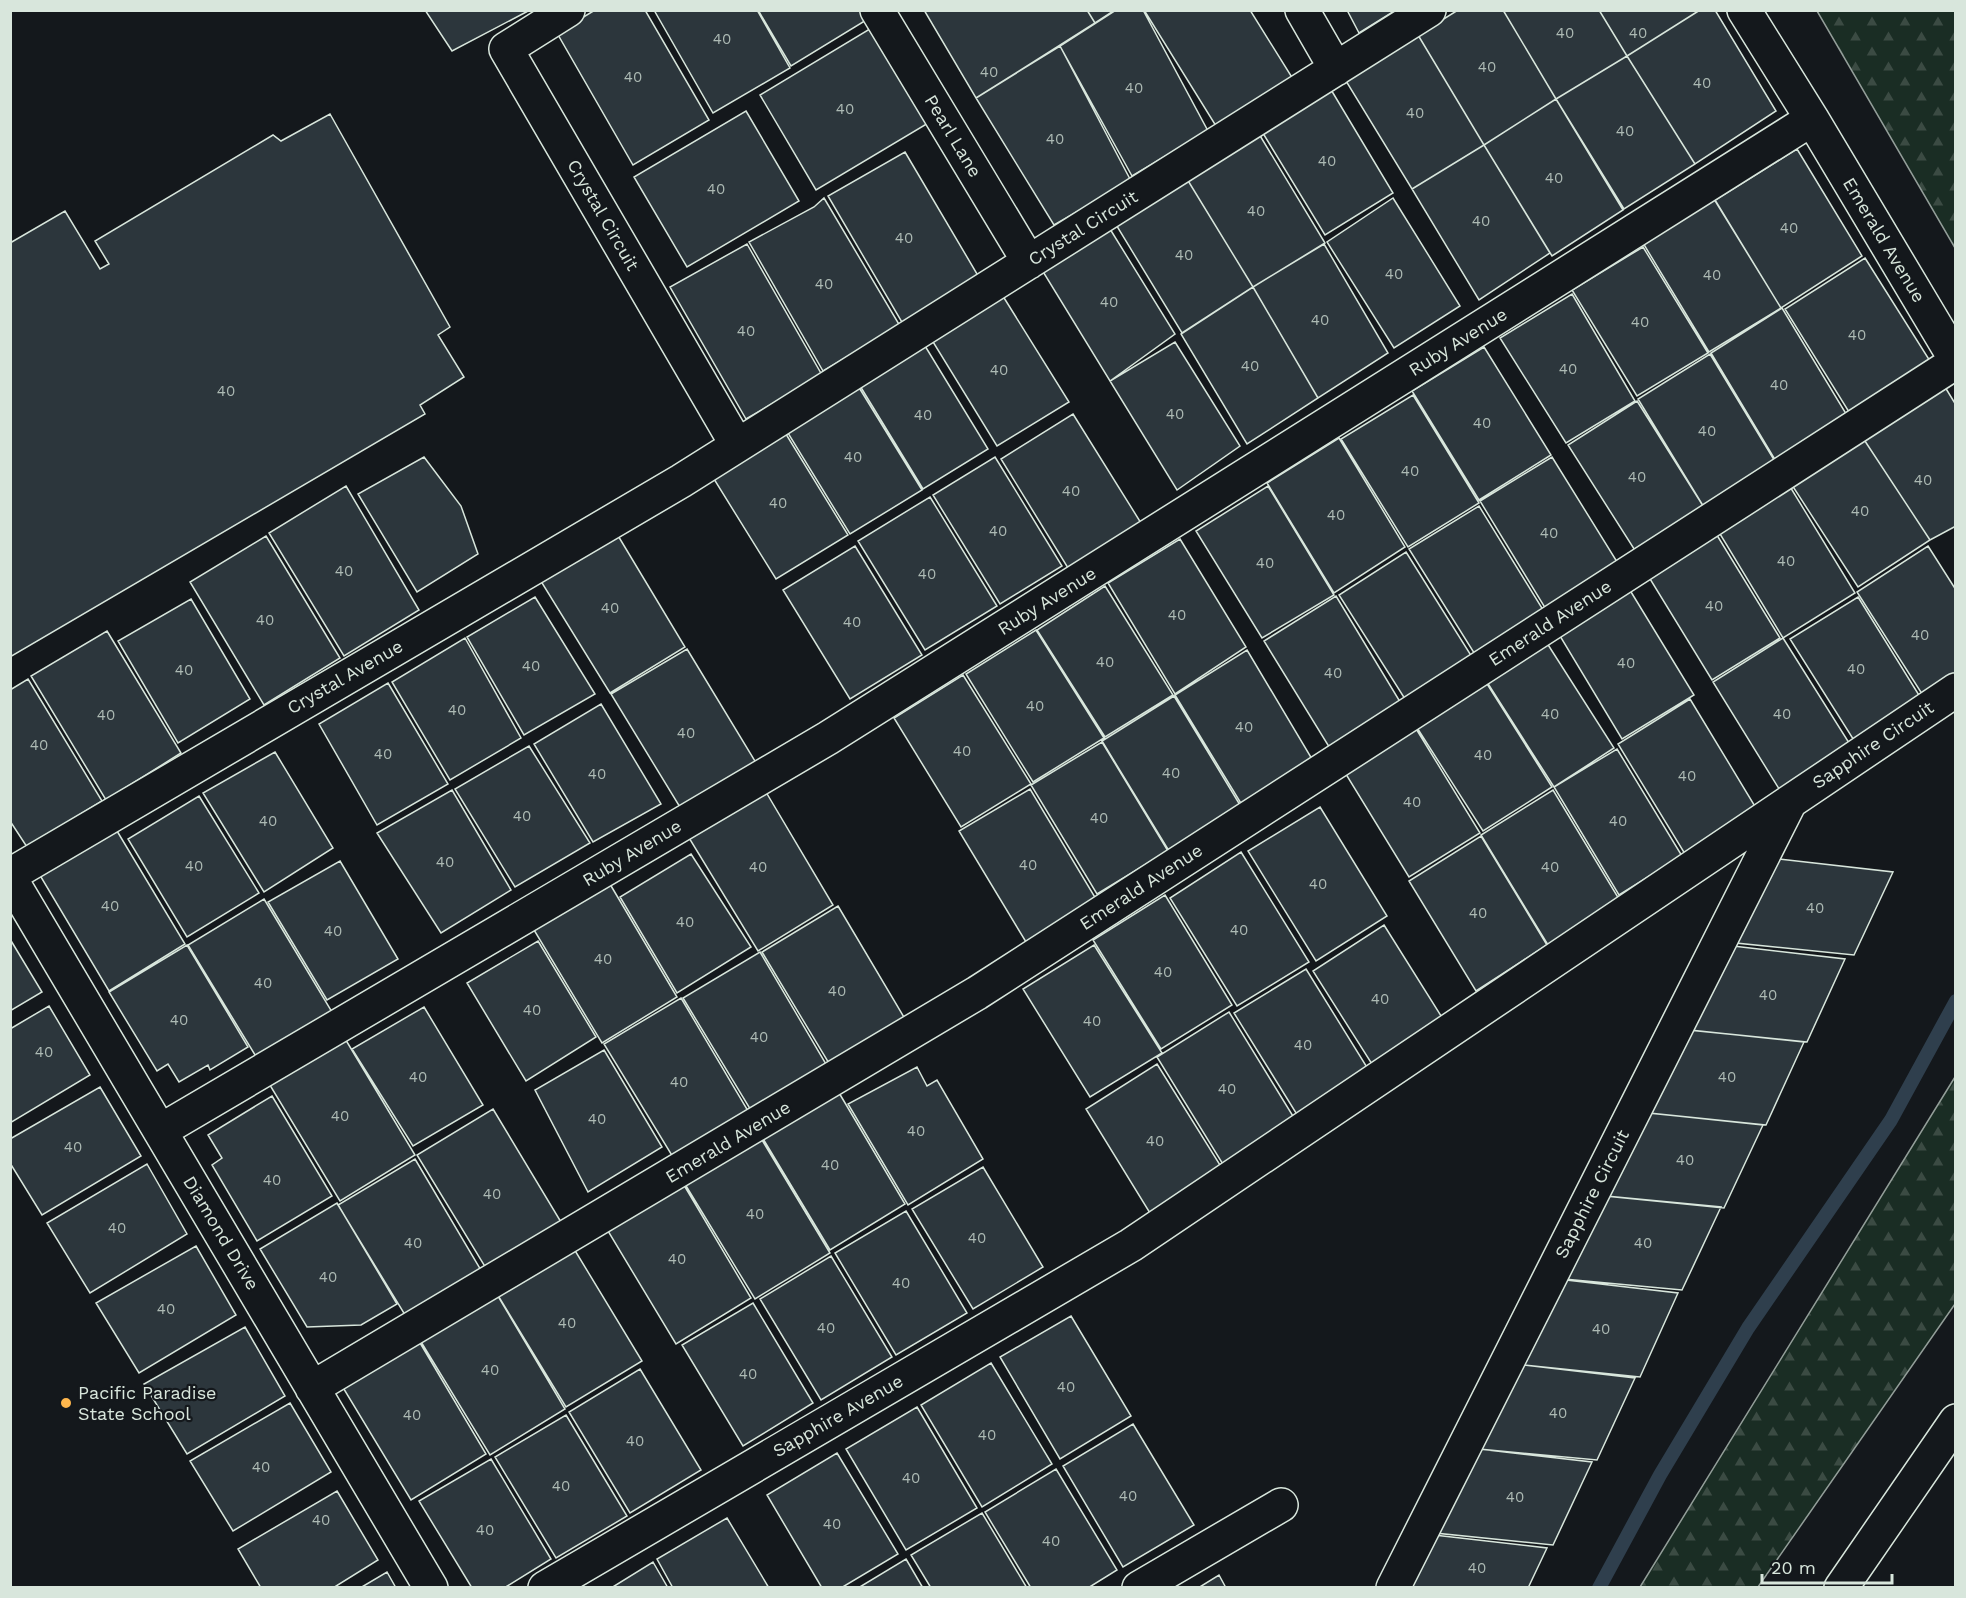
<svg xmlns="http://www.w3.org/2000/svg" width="1966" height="1598" viewBox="0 0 1966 1598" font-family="'Work Sans',sans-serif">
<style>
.forest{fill:url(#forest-firs);stroke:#939e99;stroke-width:1.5}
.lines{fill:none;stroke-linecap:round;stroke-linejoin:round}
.stream{stroke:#2f3f4d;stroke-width:14}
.building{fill:#2c363c;stroke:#d8e6dc;stroke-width:1.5}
.minor-casing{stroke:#d8e6dc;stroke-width:36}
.primary-casing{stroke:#d8e6dc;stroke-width:36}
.minor{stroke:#14181c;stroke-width:33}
.primary{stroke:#14181c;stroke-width:33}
.poi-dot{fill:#ffb74d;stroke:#14181c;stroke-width:2}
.labels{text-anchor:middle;stroke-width:4.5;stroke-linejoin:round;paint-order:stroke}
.number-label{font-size:15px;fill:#adbab4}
.street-label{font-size:18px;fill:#d8e6dc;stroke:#14181c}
.poi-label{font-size:18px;fill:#d8e6dc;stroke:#14181c;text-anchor:start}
</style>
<defs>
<pattern id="forest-firs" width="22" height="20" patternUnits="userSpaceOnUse" patternTransform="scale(1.5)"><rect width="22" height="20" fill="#1a2d24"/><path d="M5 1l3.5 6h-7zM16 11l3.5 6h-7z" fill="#3b4b43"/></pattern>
</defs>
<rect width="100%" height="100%" fill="#14181c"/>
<path class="forest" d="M1817,11H1955V248Z
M1955,1077V1304L1758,1587H1640Z"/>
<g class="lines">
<path class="stream" d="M1599,1588L1660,1475L1748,1328L1891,1120L1956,1001"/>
</g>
<path class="building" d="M425,10H530L452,51Z
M595,10H645L709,120L633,165L557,33Z
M654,10H757L790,68L713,113Z
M758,10H863L868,19L791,66Z
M924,10H1087L1095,23L976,98Z
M1087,10H1115L1095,23Z
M1116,10H1143L1208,131L1132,176L1060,46Z
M1144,10H1250L1293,79L1216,126Z
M1347,10H1396L1359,33Z
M1458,10H1503L1556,99L1484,145L1418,35Z
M1503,10H1599L1627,56L1556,99Z
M1599,10H1700L1627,56Z
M1700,10H1715L1776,111L1695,164L1627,56Z
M873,27L930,122L816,190L760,95Z
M1418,35L1484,145L1412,189L1346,81Z
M1060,46L1131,181L1054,225L976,98Z
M1627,56L1695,164L1624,209L1556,99Z
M1330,88L1393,193L1325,235L1261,130Z
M1556,99L1623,210L1552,256L1484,145Z
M746,111L799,201L687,267L634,177Z
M330,114L450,327L438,335L464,377L420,405L425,414L10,657V243L65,211L100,269L109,264L95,241L273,135L281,141Z
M1259,134L1325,243L1253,287L1187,179Z
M1484,145L1550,253L1479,300L1412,189Z
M1797,149L1862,256L1781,308L1715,200Z
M905,152L980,279L903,324L828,196Z
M1187,179L1253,287L1182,333L1115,223Z
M824,198L900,326L823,371L749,242L814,207Z
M1393,198L1460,306L1394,348L1327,242Z
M1714,199L1781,308L1709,352L1643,243Z
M1110,229L1175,334L1110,381L1042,270Z
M747,244L822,375L746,419L670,287Z
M1324,244L1388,353L1318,398L1253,287Z
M1643,247L1708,353L1637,396L1572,290Z
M1865,258L1930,361L1849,412L1785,309Z
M1253,287L1318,398L1247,444L1181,334Z
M1001,293L1069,402L997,446L930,337Z
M1572,294L1635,401L1566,443L1500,338Z
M1782,308L1848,417L1777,463L1711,353Z
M922,341L988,449L923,489L857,381Z
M1175,342L1240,446L1177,490L1110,381Z
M1484,347L1551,455L1479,500L1412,391Z
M1710,354L1776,463L1705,509L1638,399Z
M855,381L922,490L850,534L783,425Z
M1945,387L1956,405V526L1930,540L1861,435Z
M1413,395L1479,503L1408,547L1341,439Z
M1637,401L1705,509L1636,552L1568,445Z
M1073,414L1141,523L1068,568L1001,459Z
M781,426L848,535L776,579L709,471Z
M1861,435L1930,540L1858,587L1790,482Z
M1339,438L1405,547L1334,593L1267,483Z
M424,457L461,506L478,554L417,592L358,494Z
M995,457L1062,566L1000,604L933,495Z
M1552,457L1619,565L1547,611L1480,501Z
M1789,485L1855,593L1783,638L1717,529Z
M346,486L419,610L344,656L269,533Z
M1268,486L1334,595L1262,638L1196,531Z
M930,497L997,606L925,650L858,541Z
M1479,506L1545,613L1476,656L1409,549Z
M611,524L685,647L610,693L534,570Z
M1715,532L1780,638L1712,680L1647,574Z
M266,536L340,658L264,705L190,582Z
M1180,539L1246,647L1175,694L1108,583Z
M855,546L922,655L850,699L783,590Z
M1928,546L1956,590V678L1924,697L1857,592Z
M1406,552L1472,657L1405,699L1339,595Z
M1105,586L1173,695L1105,737L1037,630Z
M1628,587L1694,695L1622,739L1557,631Z
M1336,596L1402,705L1331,750L1264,641Z
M535,597L595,694L524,735L467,637Z
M1858,597L1922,700L1855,742L1790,639Z
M191,599L250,699L178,743L118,641Z
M1036,630L1104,738L1033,782L966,674Z
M107,631L181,753L106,800L31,676Z
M465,638L521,738L450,780L392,682Z
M1783,638L1851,746L1781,792L1713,682Z
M1545,640L1614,748L1554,787L1485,679Z
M687,649L761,771L686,817L611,694Z
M1247,650L1312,759L1242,805L1175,695Z
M963,675L1031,784L961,827L894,718Z
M28,679L102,801L27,847L10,821V690Z
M1484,679L1552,787L1483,831L1414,723Z
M388,683L448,784L377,825L319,724Z
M1174,696L1240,805L1169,851L1102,741Z
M1690,699L1756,808L1685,854L1618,744Z
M601,704L661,804L593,842L534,744Z
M1415,727L1480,833L1409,877L1344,771Z
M1102,742L1168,851L1097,894L1031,785Z
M529,746L590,843L515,887L455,789Z
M1617,749L1682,856L1619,895L1554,787Z
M275,752L333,848L264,892L203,793Z
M760,782L833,905L758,951L683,828Z
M1030,789L1096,899L1026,942L959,831Z
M452,790L511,890L441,933L377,833Z
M1553,790L1619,899L1548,945L1481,835Z
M199,796L259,893L187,937L128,839Z
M1320,807L1387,916L1316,961L1248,851Z
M111,821L185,944L109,991L35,867Z
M1481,836L1547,945L1476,991L1409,881Z
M1241,852L1309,962L1237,1006L1170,898Z
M691,854L751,947L677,993L620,897Z
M1779,859L1893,872L1854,955L1736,943Z
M340,861L398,959L327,1000L268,902Z
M604,874L677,997L602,1043L528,920Z
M1165,895L1232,1005L1161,1049L1093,940Z
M264,899L338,1022L263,1068L188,945Z
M838,906L911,1029L836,1075L762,952Z
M1384,925L1448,1027L1377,1072L1313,971Z
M10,939L42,992L10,1011Z
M538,941L596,1037L526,1081L467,983Z
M187,945L248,1047L210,1070L208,1065L179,1082L168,1064L157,1071L109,992Z
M1094,945L1162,1053L1090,1097L1023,989Z
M1733,946L1845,959L1807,1042L1689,1030Z
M760,952L833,1076L758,1122L683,998Z
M1306,969L1373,1077L1301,1121L1234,1013Z
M681,998L754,1121L679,1167L604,1044Z
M49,1006L90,1075L10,1123V1029Z
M424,1007L483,1105L413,1146L352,1049Z
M1229,1012L1296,1121L1224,1166L1157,1057Z
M1690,1030L1804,1042L1766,1125L1649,1113Z
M341,1032L415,1155L340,1201L265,1077Z
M604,1050L662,1147L588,1192L535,1090Z
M1157,1064L1225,1173L1153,1218L1086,1109Z
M917,1067L927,1086L937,1080L983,1159L908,1205L848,1104Z
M832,1081L905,1204L830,1250L756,1127Z
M100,1087L141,1156L42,1215L10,1163V1139Z
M272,1096L332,1196L257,1241L212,1165L222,1158L208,1135Z
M493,1109L567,1232L492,1278L417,1155Z
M1649,1113L1763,1125L1724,1208L1606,1196Z
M756,1130L830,1253L755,1299L680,1176Z
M415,1159L488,1282L413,1328L338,1205Z
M147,1164L187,1234L90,1293L47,1223Z
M983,1167L1043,1267L973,1309L912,1209Z
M678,1175L751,1298L676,1344L602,1221Z
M1606,1196L1721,1207L1682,1290L1564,1279Z
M337,1203L397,1304L361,1325L307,1327L260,1249Z
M906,1211L967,1313L896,1355L835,1253Z
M568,1239L642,1361L566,1407L491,1284Z
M196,1246L236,1315L139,1373L96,1303Z
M831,1256L892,1357L821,1400L760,1299Z
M1566,1280L1678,1293L1640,1377L1523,1365Z
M492,1286L565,1409L490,1455L415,1332Z
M753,1303L813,1403L743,1446L682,1345Z
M1071,1316L1131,1416L1060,1459L1000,1357Z
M245,1327L285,1396L187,1454L144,1384Z
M413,1331L486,1454L411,1500L336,1376Z
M991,1363L1052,1464L982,1507L921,1405Z
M1523,1365L1635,1378L1597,1460L1479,1449Z
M640,1369L701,1470L630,1513L569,1412Z
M290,1403L331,1472L233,1531L190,1461Z
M917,1407L977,1508L906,1550L846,1449Z
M566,1415L627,1516L556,1558L495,1457Z
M1133,1424L1194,1525L1123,1567L1063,1466Z
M1479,1449L1592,1462L1553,1545L1435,1533Z
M837,1453L898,1554L841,1588H822L767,1495Z
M491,1459L551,1559L504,1588H472L419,1501Z
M1056,1469L1117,1570L1088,1588H1031L985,1512Z
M337,1491L378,1560L333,1588H261L238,1549Z
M982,1513L1027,1588H931L911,1555Z
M727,1518L769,1588H673L657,1559Z
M1434,1535L1547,1548L1528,1588H1406Z
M906,1559L923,1588H858Z
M653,1562L668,1588H611Z
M387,1572L396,1588H360Z
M1219,1575L1226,1588H1198Z"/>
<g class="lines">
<g class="minor-casing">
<path id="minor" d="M568,10L506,49L737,445
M877,10L1029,262
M1302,10L1336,69
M1812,119L1956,360
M10,875L681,481L1429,10
M10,878L431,1588
M160,1131L828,738L1812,119L1744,10
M312,1388L977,993L1956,362
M545,1588L1131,1245L1956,690
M1139,1588L1281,1505
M1393,1588L1790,802"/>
</g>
<g class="primary-casing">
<path id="primary" d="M1841,1588L1956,1421"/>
</g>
<use href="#minor" class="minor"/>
<use href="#primary" class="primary"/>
</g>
<circle class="poi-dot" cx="66" cy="1403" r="6"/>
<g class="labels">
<g class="number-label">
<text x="1565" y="38">40</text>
<text x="1638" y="38">40</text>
<text x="722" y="44">40</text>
<text x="1487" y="72">40</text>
<text x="989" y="77">40</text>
<text x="633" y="82">40</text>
<text x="1702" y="88">40</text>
<text x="1134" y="93">40</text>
<text x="845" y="114">40</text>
<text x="1415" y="118">40</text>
<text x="1625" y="136">40</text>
<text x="1055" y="144">40</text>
<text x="1327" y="166">40</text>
<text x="1554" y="183">40</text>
<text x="716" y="194">40</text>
<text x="1256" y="216">40</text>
<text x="1481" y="226">40</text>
<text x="1789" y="233">40</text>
<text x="904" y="243">40</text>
<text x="1184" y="260">40</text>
<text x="1394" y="279">40</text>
<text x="1712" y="280">40</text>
<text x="824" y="289">40</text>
<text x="1109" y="307">40</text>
<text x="1320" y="325">40</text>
<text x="1640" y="327">40</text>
<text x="746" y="336">40</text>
<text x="1857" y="340">40</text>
<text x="1250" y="371">40</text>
<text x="1568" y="374">40</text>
<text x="999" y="375">40</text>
<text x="1779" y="390">40</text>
<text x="226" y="396">40</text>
<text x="1175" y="419">40</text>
<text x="923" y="420">40</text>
<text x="1482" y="428">40</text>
<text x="1707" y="436">40</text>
<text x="853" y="462">40</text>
<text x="1410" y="476">40</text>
<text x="1637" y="482">40</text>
<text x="1923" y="485">40</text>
<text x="1071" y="496">40</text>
<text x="778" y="508">40</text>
<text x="1860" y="516">40</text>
<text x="1336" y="520">40</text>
<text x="998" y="536">40</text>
<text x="1549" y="538">40</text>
<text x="1786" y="566">40</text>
<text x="1265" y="568">40</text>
<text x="344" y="576">40</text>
<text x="927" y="579">40</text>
<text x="1714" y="611">40</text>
<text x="610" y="613">40</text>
<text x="1177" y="620">40</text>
<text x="265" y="625">40</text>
<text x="852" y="627">40</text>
<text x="1920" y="640">40</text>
<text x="1105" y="667">40</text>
<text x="1626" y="668">40</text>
<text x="531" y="671">40</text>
<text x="1856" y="674">40</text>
<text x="184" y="675">40</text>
<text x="1333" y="678">40</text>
<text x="1035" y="711">40</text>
<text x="457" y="715">40</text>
<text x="1550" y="719">40</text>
<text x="1782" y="719">40</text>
<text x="106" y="720">40</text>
<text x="1244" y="732">40</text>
<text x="686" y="738">40</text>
<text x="39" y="750">40</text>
<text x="962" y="756">40</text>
<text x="383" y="759">40</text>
<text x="1483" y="760">40</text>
<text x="1171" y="778">40</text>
<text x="597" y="779">40</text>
<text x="1687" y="781">40</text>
<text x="1412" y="807">40</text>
<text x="522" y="821">40</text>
<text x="1099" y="823">40</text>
<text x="268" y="826">40</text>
<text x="1618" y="826">40</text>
<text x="445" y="867">40</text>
<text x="1028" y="870">40</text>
<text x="194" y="871">40</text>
<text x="758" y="872">40</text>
<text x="1550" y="872">40</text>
<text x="1318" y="889">40</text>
<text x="110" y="911">40</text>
<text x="1815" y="913">40</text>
<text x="1478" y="918">40</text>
<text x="685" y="927">40</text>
<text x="1239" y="935">40</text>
<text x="333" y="936">40</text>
<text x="603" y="964">40</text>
<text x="1163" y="977">40</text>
<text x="263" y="988">40</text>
<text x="837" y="996">40</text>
<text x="1768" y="1000">40</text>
<text x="1380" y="1004">40</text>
<text x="532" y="1015">40</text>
<text x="179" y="1025">40</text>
<text x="1092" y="1026">40</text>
<text x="759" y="1042">40</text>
<text x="1303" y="1050">40</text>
<text x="44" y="1057">40</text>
<text x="418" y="1082">40</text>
<text x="1727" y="1082">40</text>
<text x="679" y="1087">40</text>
<text x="1227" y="1094">40</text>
<text x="340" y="1121">40</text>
<text x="597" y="1124">40</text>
<text x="916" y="1136">40</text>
<text x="1155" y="1146">40</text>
<text x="73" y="1152">40</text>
<text x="1685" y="1165">40</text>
<text x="830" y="1170">40</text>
<text x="272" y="1185">40</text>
<text x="492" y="1199">40</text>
<text x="755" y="1219">40</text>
<text x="117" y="1233">40</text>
<text x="977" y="1243">40</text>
<text x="413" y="1248">40</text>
<text x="1643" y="1248">40</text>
<text x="677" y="1264">40</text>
<text x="328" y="1282">40</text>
<text x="901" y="1288">40</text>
<text x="166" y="1314">40</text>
<text x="567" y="1328">40</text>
<text x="826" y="1333">40</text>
<text x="1601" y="1334">40</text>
<text x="490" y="1375">40</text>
<text x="748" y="1379">40</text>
<text x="1066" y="1392">40</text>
<text x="1558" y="1418">40</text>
<text x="412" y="1420">40</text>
<text x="987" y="1440">40</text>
<text x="635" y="1446">40</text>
<text x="261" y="1472">40</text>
<text x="911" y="1483">40</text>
<text x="561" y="1491">40</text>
<text x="1128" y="1501">40</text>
<text x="1515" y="1502">40</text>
<text x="321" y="1525">40</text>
<text x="832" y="1529">40</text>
<text x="485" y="1535">40</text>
<text x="1051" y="1546">40</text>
<text x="1477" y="1573">40</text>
</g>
<g class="street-label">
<text transform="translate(953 136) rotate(59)" y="6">Pearl Lane</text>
<text transform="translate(603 215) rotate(60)" y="6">Crystal Circuit</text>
<text transform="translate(1083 228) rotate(-32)" y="6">Crystal Circuit</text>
<text transform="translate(1884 240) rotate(59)" y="6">Emerald Avenue</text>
<text transform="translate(1458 342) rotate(-32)" y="6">Ruby Avenue</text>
<text transform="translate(1047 601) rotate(-32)" y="6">Ruby Avenue</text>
<text transform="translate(1550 623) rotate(-33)" y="6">Emerald Avenue</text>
<text transform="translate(345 677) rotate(-30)" y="6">Crystal Avenue</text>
<text transform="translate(1873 745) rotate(-34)" y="6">Sapphire Circuit</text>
<text transform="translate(632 853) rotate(-31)" y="6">Ruby Avenue</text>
<text transform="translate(1141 887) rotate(-33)" y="6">Emerald Avenue</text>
<text transform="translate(728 1142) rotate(-31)" y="6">Emerald Avenue</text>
<text transform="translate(1592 1194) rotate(-63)" y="6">Sapphire Circuit</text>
<text transform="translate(221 1233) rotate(59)" y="6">Diamond Drive</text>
<text transform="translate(838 1416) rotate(-30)" y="6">Sapphire Avenue</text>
</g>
<g class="poi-label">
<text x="78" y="1399">Pacific Paradise<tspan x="78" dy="21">State School</tspan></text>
</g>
</g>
<rect width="1966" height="1598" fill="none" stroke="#d8e6dc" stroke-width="24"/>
<path d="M1762 1574v9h130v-9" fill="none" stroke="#d8e6dc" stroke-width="3"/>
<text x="1771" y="1574" font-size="18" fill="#d8e6dc" stroke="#14181c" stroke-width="4.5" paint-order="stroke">20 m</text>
</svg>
